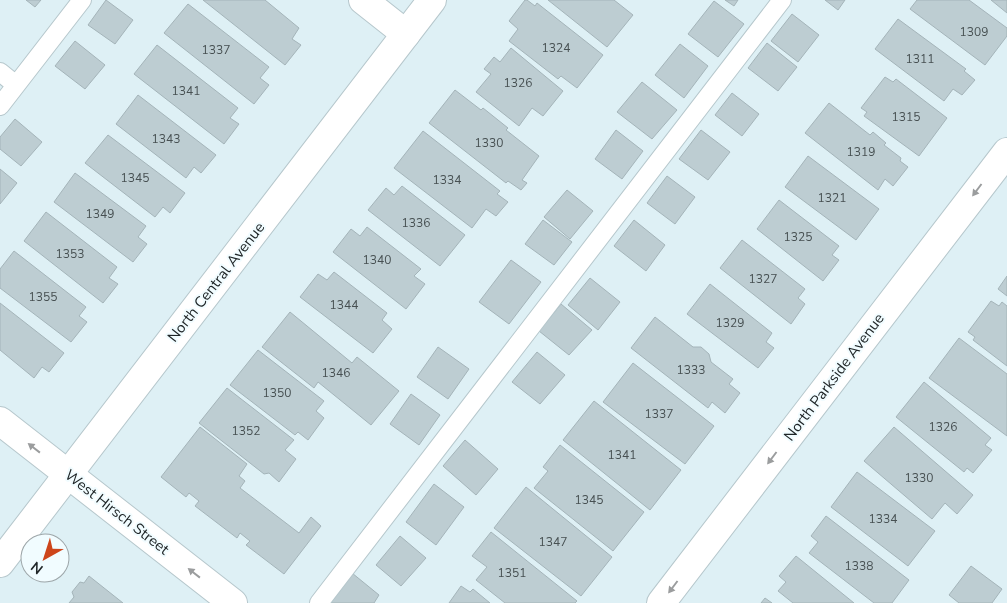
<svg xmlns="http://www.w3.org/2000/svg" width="1007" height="603" viewBox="0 0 1007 603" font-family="'Nunito Sans',sans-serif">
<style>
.building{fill:#bdcdd2;stroke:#a4b4b9}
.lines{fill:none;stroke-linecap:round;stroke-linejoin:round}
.lane-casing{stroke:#b6c7cc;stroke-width:20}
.street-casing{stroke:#b6c7cc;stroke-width:30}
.secondary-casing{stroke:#b6c7cc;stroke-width:30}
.lane{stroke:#fff;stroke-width:18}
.street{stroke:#fff;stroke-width:28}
.secondary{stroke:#fff;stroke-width:28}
.oneway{fill:#9b9d9e}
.labels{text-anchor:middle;stroke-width:4;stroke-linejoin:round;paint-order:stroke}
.number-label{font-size:12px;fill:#475052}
.street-label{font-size:15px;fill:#202628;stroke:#f1fcff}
</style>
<rect width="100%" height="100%" fill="#def0f5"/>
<path class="building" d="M26,0H41L35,7Z
M106,0L133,20L115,44L88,25Z
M203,0H265L299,28L292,39L301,45L285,65Z
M525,0H527L535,6L537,3L603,55L577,88L561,76L558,79L509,41L518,29L509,21Z
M548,0H614L633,15L607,47Z
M725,0H738L734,6Z
M825,0H845L838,10Z
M917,0H969L1007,28V36L985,65L910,9Z
M991,0H1007V13Z
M714,1L744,24L718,57L688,34Z
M188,4L269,67L260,78L269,85L254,104L164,33Z
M792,14L819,35L798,62L771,41Z
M898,19L966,69L964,71L975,80L962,95L953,89L944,101L875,49Z
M75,41L105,65L85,89L55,66Z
M767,43L797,67L778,91L748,68Z
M680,44L708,66L684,98L655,75Z
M157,45L238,108L230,118L239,124L224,144L134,74Z
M511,48L563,91L543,116L532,108L519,126L476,92L491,74L484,69L494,57L500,62Z
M885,77L893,82L896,79L947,118L919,156L864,116L867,112L861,108Z
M642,82L677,110L652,139L617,112Z
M455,90L481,110L483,108L508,128L506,130L539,156L522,180L527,183L521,190L508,181L506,183L429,123Z
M732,93L759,114L742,136L715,115Z
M138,95L216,155L201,173L194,167L186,178L116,124Z
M829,103L870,135L873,132L886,143L884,145L901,158L900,161L908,167L893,186L885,179L878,190L805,133Z
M15,119L42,142L21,166L0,149V137Z
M616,130L643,151L622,179L595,159Z
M701,130L730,152L708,180L679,159Z
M423,131L500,191L497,194L508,202L496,216L486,209L472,228L394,168Z
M108,135L185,193L170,213L163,207L155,217L85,163Z
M808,156L879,209L856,240L785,187Z
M0,169L17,183L0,204Z
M75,173L146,226L138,237L147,244L133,262L54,202Z
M667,176L695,197L675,224L647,203Z
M402,186L465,235L440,266L368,210L386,188L394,195Z
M567,190L593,211L570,239L544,217Z
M779,200L839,246L832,255L839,260L823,281L757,229Z
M46,212L117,267L109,278L118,284L103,303L24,241Z
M543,220L572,242L554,265L525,244Z
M634,220L665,245L646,271L614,246Z
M367,227L421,269L414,276L425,284L406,309L333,252L351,229L360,236Z
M742,240L805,289L798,298L805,304L791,324L720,268Z
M14,251L86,307L79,316L87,322L71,342L0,288V269Z
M511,260L541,282L509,324L479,302Z
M334,272L387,313L382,320L392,329L373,353L300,297L318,274L327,280Z
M1007,276V296L998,289Z
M590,278L620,302L598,330L568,305Z
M710,284L772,333L766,342L774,348L758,368L687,314Z
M991,301L999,306L1002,302L1007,306V366L973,340L975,337L968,332Z
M0,303L64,353L49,372L42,367L34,378L0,350Z
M561,304L592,330L569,355L539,331Z
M290,312L352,363L357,357L399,391L371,425L318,382L314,388L262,347Z
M655,317L693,347H701L709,354L711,362L733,379L729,384L740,393L725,413L712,402L708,408L631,348Z
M959,338L1007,374V436L929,378Z
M438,347L469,369L448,399L417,377Z
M258,350L324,401L316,411L324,418L308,440L298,432L295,435L230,385Z
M537,352L565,375L540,404L512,382Z
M633,363L714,426L685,464L603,402Z
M924,382L991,438L985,445L992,450L973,473L967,468L964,472L896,417Z
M227,388L294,440L285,450L296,459L279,482L269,473L264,474L199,423Z
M411,394L440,415L419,445L390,424Z
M594,401L681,470L650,510L563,440Z
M200,427L247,464L239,476L245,481L240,488L299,533L311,517L321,526L284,574L246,545L250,541L240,533L237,538L195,506L199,501L189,493L186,497L161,477Z
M894,427L973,495L957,514L945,503L932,519L864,461Z
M465,440L498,469L476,495L443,466Z
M560,445L644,512L613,551L534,488L548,471L543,467Z
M857,472L935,531L908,566L831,507Z
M434,484L464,507L436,545L406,522Z
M526,487L612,557L581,596L494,528Z
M826,516L909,580L892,603H874L809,553L818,542L811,536Z
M491,532L577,601L575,603H505L476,580L487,567L472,556Z
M400,536L426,558L401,586L376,565Z
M796,556L854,603H793L778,591L786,582L779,576Z
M971,566L1002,589L992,603H959L949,595Z
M352,573L379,595L374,603H331L329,601Z
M89,576L123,603H69L74,597L72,592L80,582L84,583Z
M461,586L470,592L473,589L490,603H449Z
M765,598L772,603H761Z"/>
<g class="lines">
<g class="lane-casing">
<path id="lane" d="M0,72L16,85
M0,106L82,0
M319,603L782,0"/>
</g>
<g class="street-casing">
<path id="street" d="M363,0L406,34
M0,421L233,603
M661,603L1007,152"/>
</g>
<g class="secondary-casing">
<path id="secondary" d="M0,563L432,0"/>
</g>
<use href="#lane" class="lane"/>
<use href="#street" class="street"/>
<use href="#secondary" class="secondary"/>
</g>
<defs><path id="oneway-solid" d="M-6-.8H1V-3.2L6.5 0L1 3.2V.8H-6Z" transform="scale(1.25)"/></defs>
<g class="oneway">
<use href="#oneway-solid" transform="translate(977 190) rotate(127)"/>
<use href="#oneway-solid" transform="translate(34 448) rotate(-142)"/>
<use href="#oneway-solid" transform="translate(772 458) rotate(127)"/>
<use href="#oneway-solid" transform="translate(194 573) rotate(-142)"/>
<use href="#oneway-solid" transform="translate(673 587) rotate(127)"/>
</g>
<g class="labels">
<g class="number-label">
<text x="974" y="36">1309</text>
<text x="556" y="52">1324</text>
<text x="216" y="54">1337</text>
<text x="920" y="63">1311</text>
<text x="518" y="87">1326</text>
<text x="186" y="95">1341</text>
<text x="906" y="121">1315</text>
<text x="166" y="143">1343</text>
<text x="489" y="147">1330</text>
<text x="861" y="156">1319</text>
<text x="135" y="182">1345</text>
<text x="447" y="184">1334</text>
<text x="832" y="202">1321</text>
<text x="100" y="218">1349</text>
<text x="416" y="227">1336</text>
<text x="798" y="241">1325</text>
<text x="70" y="258">1353</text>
<text x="377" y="264">1340</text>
<text x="763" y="283">1327</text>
<text x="43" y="301">1355</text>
<text x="344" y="309">1344</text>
<text x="730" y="327">1329</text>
<text x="691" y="374">1333</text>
<text x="336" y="377">1346</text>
<text x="277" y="397">1350</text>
<text x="659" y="418">1337</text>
<text x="943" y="431">1326</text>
<text x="246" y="435">1352</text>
<text x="622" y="459">1341</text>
<text x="919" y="482">1330</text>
<text x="589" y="504">1345</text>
<text x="883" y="523">1334</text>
<text x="553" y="546">1347</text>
<text x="859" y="570">1338</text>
<text x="512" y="577">1351</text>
</g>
<g class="street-label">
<text transform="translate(216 282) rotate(-52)" y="5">North Central Avenue</text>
<text transform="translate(834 377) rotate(-53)" y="5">North Parkside Avenue</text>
<text transform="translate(117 512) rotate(38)" y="5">West Hirsch Street</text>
</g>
</g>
<g transform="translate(45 558) rotate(219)"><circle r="24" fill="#f1fcff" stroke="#9da6a9"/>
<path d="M0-4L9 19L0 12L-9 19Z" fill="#cd451b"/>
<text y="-8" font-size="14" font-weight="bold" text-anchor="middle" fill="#202628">N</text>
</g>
</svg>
